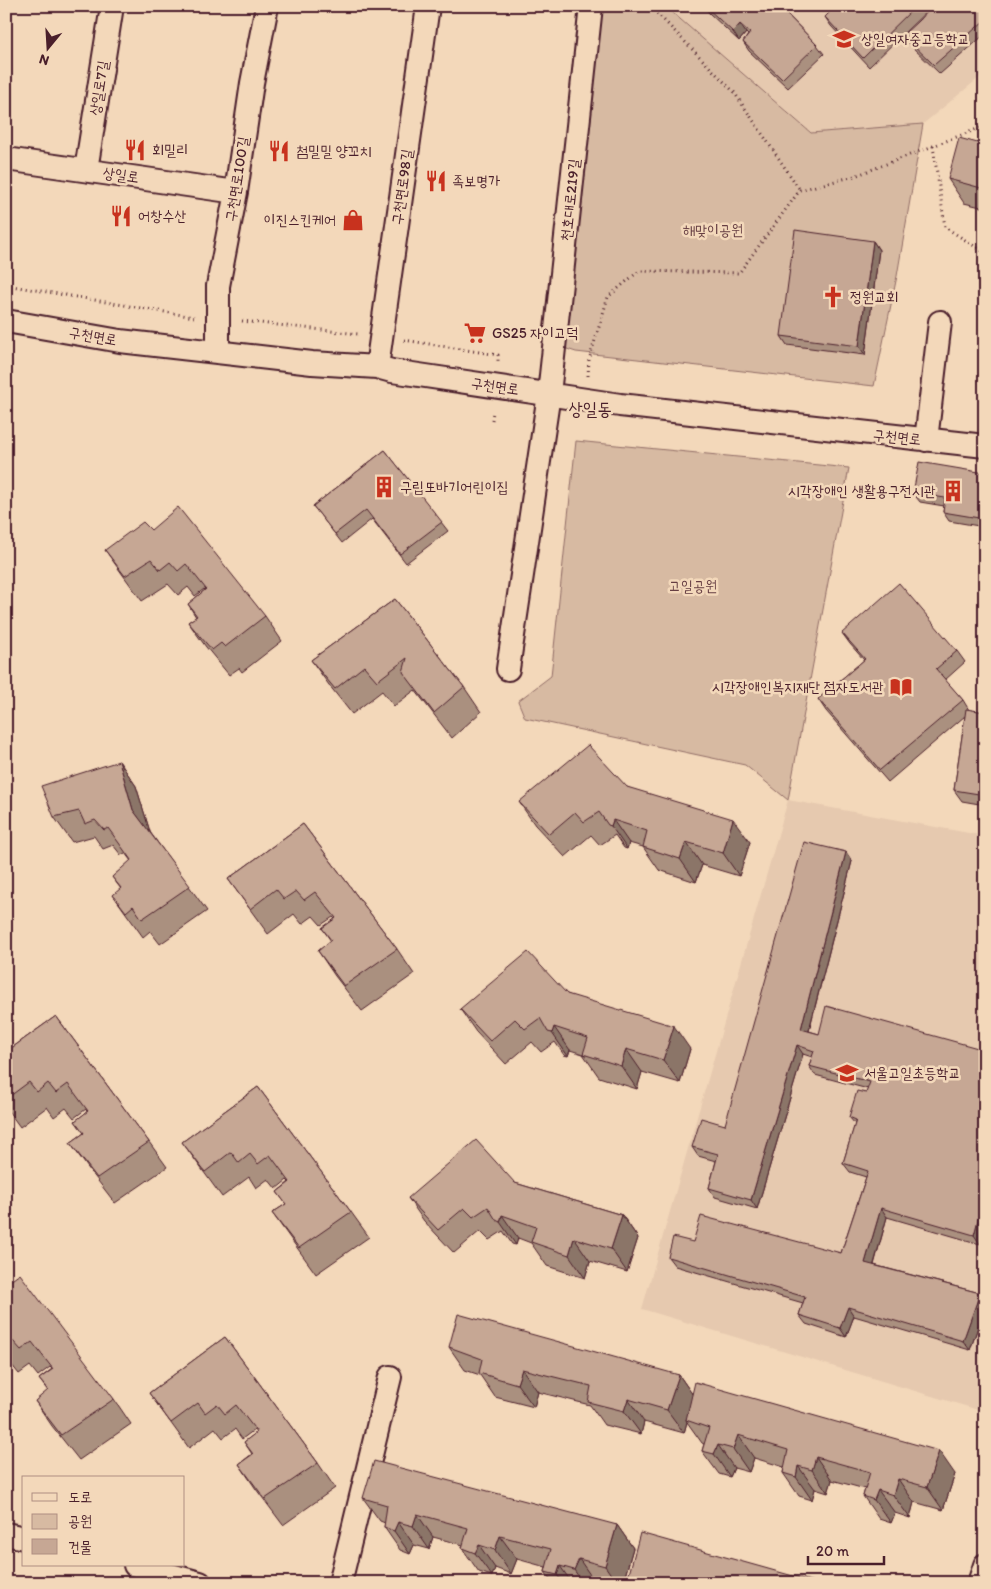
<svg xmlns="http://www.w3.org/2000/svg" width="991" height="1589" viewBox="0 0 991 1589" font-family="Itim,'Poor Story',sans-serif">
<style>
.built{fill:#e6c9af}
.green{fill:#d7baa2;stroke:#906c66}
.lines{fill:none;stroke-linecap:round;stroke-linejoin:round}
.minor-casing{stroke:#4a1f2b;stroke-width:26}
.path{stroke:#4a1f2b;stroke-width:3;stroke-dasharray:1 4;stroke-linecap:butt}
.minor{stroke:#f3d8ba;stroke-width:22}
.wall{fill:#aa907f;stroke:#4a1f2b}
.shaded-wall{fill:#8b7568;stroke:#4a1f2b}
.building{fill:#c6a794;stroke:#4a1f2b}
.labels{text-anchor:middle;stroke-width:5;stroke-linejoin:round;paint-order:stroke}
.poi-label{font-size:15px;fill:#4a1f2b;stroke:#f3d8ba;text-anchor:start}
.street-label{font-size:15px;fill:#4a1f2b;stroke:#f3d8ba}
.park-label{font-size:15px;fill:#663e43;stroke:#f3d8ba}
.quarter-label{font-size:18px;fill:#4a1f2b;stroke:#f3d8ba}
</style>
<rect width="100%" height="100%" fill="#f3d8ba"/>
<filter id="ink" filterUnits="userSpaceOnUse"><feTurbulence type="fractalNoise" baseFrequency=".02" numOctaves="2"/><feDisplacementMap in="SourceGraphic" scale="10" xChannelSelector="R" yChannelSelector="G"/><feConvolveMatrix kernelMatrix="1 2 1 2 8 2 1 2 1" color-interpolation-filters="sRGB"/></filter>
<g filter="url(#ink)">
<path class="built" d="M665,6H985V73L923,124L811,133Z
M788,800L985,836V1412L642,1309Z"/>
<path class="green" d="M601,6H665L811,133L923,124L897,276L874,386L576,352L567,349L564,342Z
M576,441L849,468L788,800L745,765L525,718L518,701L551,676Z"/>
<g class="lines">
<g class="minor-casing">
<path id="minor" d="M6,159L236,192
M86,170L112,6
M6,321L120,341L312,363L377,367L392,371L620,405L985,446
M218,352V286L236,192L252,83L267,6
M377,367L428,6
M926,440L940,322
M508,669L549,394L591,6
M6,1534L24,1538
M135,1565L200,1583
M340,1583L390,1377
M979,1583L985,1565"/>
</g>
<path class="path" d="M650,6L734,92L800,190
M933,146L945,227L985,253
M6,285L194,317
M242,321L358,334
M404,340L498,355V363
M588,376L589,360L608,297L639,271L739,273L800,190L855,176L985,126
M492,420L493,411"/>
<use href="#minor" class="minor"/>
</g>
<path class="wall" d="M704,6H779L817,45L824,54L788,88L749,51L743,42L748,35L746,33L739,41L709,13Z
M836,6H932L869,67L831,26L825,17Z
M985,6V34L940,74L909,44L903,35Z
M985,145V208L964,203L948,179Z
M873,241L879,250L865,355L787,345L781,336Z
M385,450L448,531L406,563L372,519L342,543L313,506Z
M985,473V527L949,521L943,512L944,506L920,502L913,493Z
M151,530L265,616L282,641L242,672L239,668L229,675L206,647L188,622L196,617L188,604L205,590L204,589L195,596L188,587L178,595L168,584L142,601L123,575L105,550Z
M395,599L464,687L481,712L452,738L415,690L394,706L382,691L352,714L329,685L311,660Z
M842,633L957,651L965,662L945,680L963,700L969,710L985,712V805L962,801L954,790L965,716L888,782L826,711L818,699L864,660L850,644Z
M119,761L136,786L150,832L207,911L160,944L150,931L143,937L113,895L121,889L112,877L131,861L125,853L121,855L113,845L103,849L94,836L72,842L54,817Z
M627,787L750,842L739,876L702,865L696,882L659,870L643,847L629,843L627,849L624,848L615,835L600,845L591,835L565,857L535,825L519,802Z
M303,824L397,949L414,974L362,1011L335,976L318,951L331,941L322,928L335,919L333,917L321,925L313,916L302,924L294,914L268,934L228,879Z
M852,861L809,1031L819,1034L985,1050V1227L980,1244L887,1217L874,1265L980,1293L985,1300V1307L970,1350L854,1316L846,1337L806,1324L799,1315L803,1303L675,1266L668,1257L693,1242L841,1253L866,1177L850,1172L843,1163L855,1124L849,1117L866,1093L868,1089L815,1075L809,1066L812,1057L803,1054L757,1209L715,1197L709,1188L716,1161L698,1156L692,1147L725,1125Z
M567,994L690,1049L680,1083L642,1072L637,1089L599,1077L583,1054L570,1050L568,1056L564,1055L555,1042L541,1052L532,1042L506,1064L476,1032L460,1009Z
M56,1016L149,1142L167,1167L115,1203L88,1168L70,1143L84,1133L75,1121L87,1112L86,1109L74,1118L66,1108L54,1117L47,1107L20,1127L6,1108V1052Z
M258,1087L351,1212L369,1237L316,1274L290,1238L272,1213L286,1204L277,1192L289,1182L287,1180L276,1189L268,1179L256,1188L249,1177L222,1197L182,1142Z
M515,1183L622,1215L638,1238L627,1272L590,1261L585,1278L547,1266L531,1243L518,1238L516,1245L512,1244L503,1231L489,1240L480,1231L454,1253L424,1221L408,1198Z
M6,1284L114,1399L131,1424L79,1460L52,1426L35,1401L48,1391L39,1379L52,1369L50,1367L38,1376L30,1366L19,1374L11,1364L6,1368Z
M225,1337L318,1463L335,1488L283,1525L256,1489L239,1464L252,1454L244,1442L256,1433L254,1430L242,1439L235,1429L223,1438L215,1428L189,1448L149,1393Z
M449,1347L679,1375L692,1394L955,1474L943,1510L914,1502L910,1518L895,1513L891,1523L879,1519L863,1496L865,1489L832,1480L828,1493L815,1489L812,1500L799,1496L783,1473L784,1467L754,1458L749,1472L734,1468L730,1477L719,1474L702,1451L704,1444L702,1443L687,1422L684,1433L644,1422L641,1434L604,1425L590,1405L538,1392L534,1407L495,1397L480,1375L465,1370Z
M363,1498L617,1525L633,1548L623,1583H598L595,1582V1583H553L545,1572L546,1567L517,1559L511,1574L495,1568L492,1576L479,1572L462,1548L463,1545L433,1537L429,1549L414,1545L410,1554L400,1550L384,1527L385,1523L380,1521Z
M628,1578L818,1583H632Z"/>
<path class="shaded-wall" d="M740,24L746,33L739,41L733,32Z
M873,241L879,250L865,355L859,346Z
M119,761L136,786L151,835L133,810Z
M733,819L750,842L739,876L723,853Z
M613,820L629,843L627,849L611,826Z
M686,842L702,865L696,882L680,859Z
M846,852L852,861L807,1038L801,1029Z
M674,1026L690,1049L680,1083L663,1060Z
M554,1027L570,1050L568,1056L552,1033Z
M797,1045L803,1054L757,1209L751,1200Z
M626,1049L642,1072L637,1089L621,1066Z
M881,1208L887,1217L872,1271L865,1263Z
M981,1208L985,1213V1227L980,1244L974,1235Z
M502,1215L518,1238L516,1245L500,1222Z
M622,1215L638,1238L627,1272L611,1249Z
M574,1238L590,1261L585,1278L569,1255Z
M980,1293L985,1300V1307L970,1350L963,1341Z
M848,1307L854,1316L846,1337L840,1328Z
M522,1369L538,1392L534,1407L517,1384Z
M679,1375L695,1398L686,1420L687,1422L684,1433L667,1410Z
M628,1399L644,1422L641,1434L624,1411Z
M738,1435L754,1458L749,1472L733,1449Z
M718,1445L734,1468L730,1477L714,1454Z
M939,1451L955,1474L943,1510L927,1487Z
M816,1457L832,1480L828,1493L812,1470Z
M798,1466L815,1489L812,1500L796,1477Z
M898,1479L914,1502L910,1518L893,1495Z
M878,1490L895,1513L891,1523L874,1500Z
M417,1514L433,1537L429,1549L413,1526Z
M398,1522L414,1545L410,1554L394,1531Z
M617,1525L633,1548L623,1583H617L605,1566Z
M500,1536L517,1559L511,1574L495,1550Z
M479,1545L495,1568L492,1576L475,1553Z
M579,1559L595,1582V1583H583L574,1570Z
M560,1566L572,1583H563L557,1575Z"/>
<path class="building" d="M705,6H779L817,45L782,79L743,42L750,33L740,24L733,32Z
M836,6H916L863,58L825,17Z
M934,6H985V20L934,65L903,35Z
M959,138L985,145V189L948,179Z
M795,230L873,241L859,346L781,336Z
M385,450L442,522L400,554L366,510L335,534L313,506Z
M919,462L985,473V519L943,512L945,498L913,493Z
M178,507L265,616L225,647L221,643L212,650L188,622L197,616L188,604L206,589L186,564L178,571L170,562L160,570L151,559L125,576L105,550L143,522L151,530Z
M899,583L957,651L936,669L963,700L880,770L818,699L865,659L842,633Z
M395,599L464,687L434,713L403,672L407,658L377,681L364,666L335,689L311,660Z
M966,709L985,712V795L954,790Z
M588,745L627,787L733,819L723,853L686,842L680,859L643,847L647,831L613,820L611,826L608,825L599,812L584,822L575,812L549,834L519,802Z
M119,761L133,810L190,886L142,919L133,906L126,912L113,895L121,888L112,877L131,860L119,843L108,828L104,830L95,820L85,824L79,811L54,817L41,786Z
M303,824L397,949L344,986L318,951L331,940L322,928L336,918L315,892L304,900L296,891L284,899L276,889L250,909L228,879Z
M804,842L846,852L801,1029L819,1034L826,1006L985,1050V1209L981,1208L974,1235L881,1208L865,1263L980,1293L963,1341L848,1307L840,1328L799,1315L805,1297L668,1257L673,1237L693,1242L701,1216L841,1253L868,1171L843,1163L856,1120L849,1117L857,1091L866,1093L870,1082L809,1066L814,1051L797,1045L751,1200L709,1188L718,1154L692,1147L701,1118L725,1125Z
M528,952L567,994L674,1026L663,1060L626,1049L621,1066L583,1054L588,1038L554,1027L552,1033L548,1032L540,1018L525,1029L515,1019L490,1041L460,1009Z
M56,1016L149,1142L97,1178L70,1143L84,1133L75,1121L88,1111L68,1084L56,1093L48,1083L37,1092L29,1082L6,1099V1052Z
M258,1087L351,1212L299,1248L272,1213L286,1204L277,1192L290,1182L270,1155L258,1164L250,1154L239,1163L231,1152L205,1172L182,1142Z
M476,1140L515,1183L622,1215L611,1249L574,1238L569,1255L531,1242L536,1227L502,1215L500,1222L496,1220L488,1207L473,1217L464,1208L438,1230L408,1198Z
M20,1274L114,1399L61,1435L35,1401L48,1390L39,1379L53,1369L32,1342L21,1350L13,1341L6,1346V1284Z
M458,1314L679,1375L667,1410L628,1399L624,1411L588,1402L591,1386L522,1369L517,1384L479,1373L482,1359L449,1347Z
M225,1337L318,1463L265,1499L239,1464L253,1454L244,1442L257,1432L236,1405L225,1414L217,1404L205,1413L198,1403L171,1423L149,1393Z
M695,1382L939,1451L927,1487L898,1479L893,1495L878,1490L874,1500L863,1496L870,1472L816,1457L812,1470L798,1466L796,1477L783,1473L788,1450L738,1435L733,1449L718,1445L714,1454L702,1451L709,1428L686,1420Z
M374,1461L617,1525L605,1566L579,1559L574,1570L560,1566L557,1575L545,1572L551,1549L500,1536L495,1550L479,1545L475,1553L462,1548L468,1528L417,1514L413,1526L398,1522L394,1531L384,1527L387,1505L363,1498Z
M640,1533L818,1583H647L628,1578Z"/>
</g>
<defs>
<g id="school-bare" transform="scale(1.725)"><path d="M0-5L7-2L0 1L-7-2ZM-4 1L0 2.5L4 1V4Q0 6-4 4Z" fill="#c8321e" stroke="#f3d8ba" stroke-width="2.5" paint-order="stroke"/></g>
<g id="restaurant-bare" transform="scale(1.725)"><path d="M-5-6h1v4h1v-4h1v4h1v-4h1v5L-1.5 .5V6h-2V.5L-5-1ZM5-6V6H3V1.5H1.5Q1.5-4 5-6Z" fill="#c8321e" stroke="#f3d8ba" stroke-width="2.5" paint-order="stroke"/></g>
<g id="shop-bare" transform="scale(1.725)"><path d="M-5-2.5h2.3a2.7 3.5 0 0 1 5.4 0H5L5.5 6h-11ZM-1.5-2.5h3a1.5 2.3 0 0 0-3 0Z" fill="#c8321e" stroke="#f3d8ba" stroke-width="2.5" paint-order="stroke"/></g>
<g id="church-bare" transform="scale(1.725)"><path d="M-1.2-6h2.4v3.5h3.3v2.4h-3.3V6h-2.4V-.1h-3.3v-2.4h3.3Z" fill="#c8321e" stroke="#f3d8ba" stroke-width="2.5" paint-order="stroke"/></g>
<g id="supermarket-bare" transform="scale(1.725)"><path d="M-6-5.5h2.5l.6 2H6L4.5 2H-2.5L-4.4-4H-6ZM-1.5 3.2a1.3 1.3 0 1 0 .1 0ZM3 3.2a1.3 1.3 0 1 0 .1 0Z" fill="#c8321e" stroke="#f3d8ba" stroke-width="2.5" paint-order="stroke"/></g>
<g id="building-bare" transform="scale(1.725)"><path d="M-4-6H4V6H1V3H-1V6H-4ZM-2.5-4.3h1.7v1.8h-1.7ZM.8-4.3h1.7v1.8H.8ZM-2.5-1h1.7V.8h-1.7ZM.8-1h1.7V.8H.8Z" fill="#c8321e" stroke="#f3d8ba" stroke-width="2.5" paint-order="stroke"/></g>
<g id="library-bare" transform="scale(1.725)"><path d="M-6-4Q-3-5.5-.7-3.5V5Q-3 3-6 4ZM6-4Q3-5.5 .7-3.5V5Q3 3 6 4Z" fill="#c8321e" stroke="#f3d8ba" stroke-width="2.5" paint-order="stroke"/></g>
</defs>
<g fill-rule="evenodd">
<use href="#school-bare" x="844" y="39"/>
<use href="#restaurant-bare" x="135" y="150"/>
<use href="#restaurant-bare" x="279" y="151"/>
<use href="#restaurant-bare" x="436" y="181"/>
<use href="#restaurant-bare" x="121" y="216"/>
<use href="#shop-bare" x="353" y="220"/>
<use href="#church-bare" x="833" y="297"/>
<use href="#supermarket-bare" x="475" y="333"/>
<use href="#building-bare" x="384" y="487"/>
<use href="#building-bare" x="953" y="491"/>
<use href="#library-bare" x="901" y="687"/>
<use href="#school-bare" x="847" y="1073"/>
</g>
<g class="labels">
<g class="poi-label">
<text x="861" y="44">상일여자중고등학교</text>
<text x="152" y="155">회밀리</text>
<text x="296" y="156">첨밀밀 양꼬치</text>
<text x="452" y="186">족보명가</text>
<text x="138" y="221">어창수산</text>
<text x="336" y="225" text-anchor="end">이진스킨케어</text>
<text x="850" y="302">정원교회</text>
<text x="492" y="338">GS25 자이고덕</text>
<text x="400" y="492">구립또바기어린이집</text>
<text x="936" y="496" text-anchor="end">시각장애인 생활용구전시관</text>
<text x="884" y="692" text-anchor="end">시각장애인복지재단 점자도서관</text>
<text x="864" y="1078">서울고일초등학교</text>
</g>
<g class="street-label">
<text transform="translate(99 88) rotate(-81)" y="5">상일로7길</text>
<text transform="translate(121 175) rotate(8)" y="5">상일로</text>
<text transform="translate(237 179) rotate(-81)" y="5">구천면로100길</text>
<text transform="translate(402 187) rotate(-82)" y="5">구천면로98길</text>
<text transform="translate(570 200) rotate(-84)" y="5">천호대로219길</text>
<text transform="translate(93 336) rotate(10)" y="5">구천면로</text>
<text transform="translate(495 386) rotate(8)" y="5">구천면로</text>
<text transform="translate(897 437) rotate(6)" y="5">구천면로</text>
</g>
<g class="park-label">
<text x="713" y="235">해맞이공원</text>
<text x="693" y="591">고일공원</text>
</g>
<g class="quarter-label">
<text x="590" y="415">상일동</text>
</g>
</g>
<rect width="991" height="1589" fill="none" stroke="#f3d8ba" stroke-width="25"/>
<rect x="12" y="12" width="966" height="1564" fill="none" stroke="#4a1f2b" stroke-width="2" filter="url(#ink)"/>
<rect x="22" y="1476" width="162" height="90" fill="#f3d8ba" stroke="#af8e81"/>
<rect x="32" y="1493" width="25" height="8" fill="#f3d8ba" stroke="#af8e81"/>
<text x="68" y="1502" font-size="15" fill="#4a1f2b">도로</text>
<rect x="32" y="1514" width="25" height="15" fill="#d7baa2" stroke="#af8e81"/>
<text x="68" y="1526" font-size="15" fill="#4a1f2b">공원</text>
<rect x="32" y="1539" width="25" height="15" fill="#c6a794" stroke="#af8e81"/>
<text x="68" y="1552" font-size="15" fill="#4a1f2b">건물</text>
<g transform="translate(48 48) rotate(198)" stroke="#f3d8ba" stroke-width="4" paint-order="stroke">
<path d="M0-4L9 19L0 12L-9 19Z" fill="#4a1f2b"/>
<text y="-8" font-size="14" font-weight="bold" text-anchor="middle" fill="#4a1f2b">N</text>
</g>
<path d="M808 1556v8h76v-8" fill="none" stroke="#4a1f2b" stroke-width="2.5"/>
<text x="816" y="1556" font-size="15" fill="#4a1f2b" stroke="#f3d8ba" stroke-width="4" paint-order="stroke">20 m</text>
</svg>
